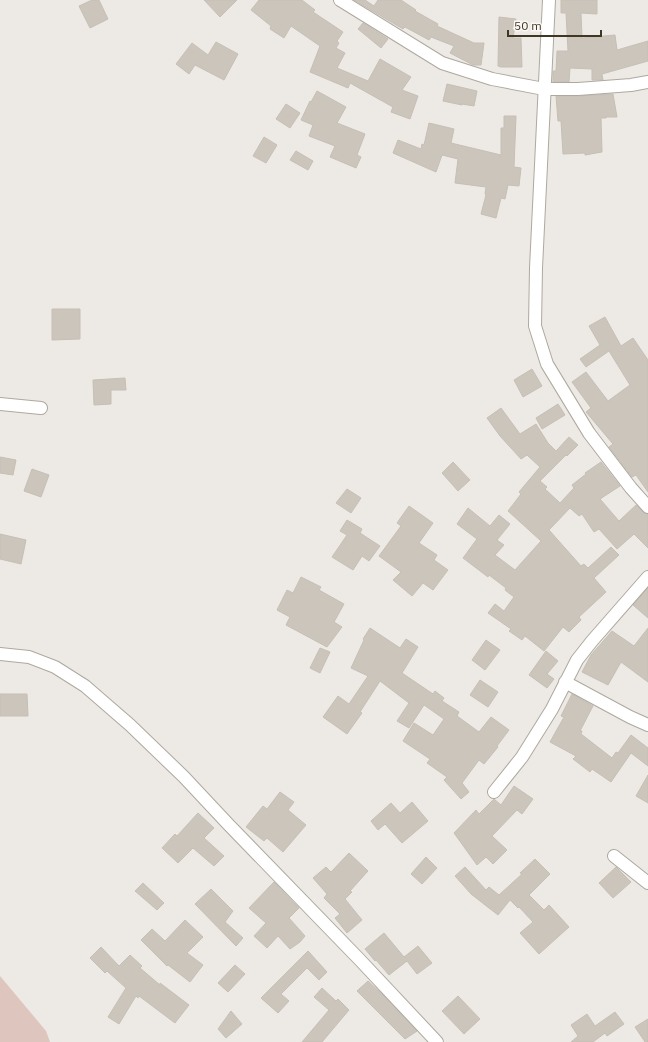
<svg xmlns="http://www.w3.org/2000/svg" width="648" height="1042" viewBox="0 0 648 1042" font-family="'IBM Plex Sans',sans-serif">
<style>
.green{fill:#dec5bd}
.building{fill:#cbc5bc;stroke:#c7bfb6}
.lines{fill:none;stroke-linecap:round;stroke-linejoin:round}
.minor-casing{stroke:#aea99f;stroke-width:14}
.minor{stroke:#fff;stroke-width:12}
</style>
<rect width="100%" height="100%" fill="#ede9e4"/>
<path class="green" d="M0,976L46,1031L50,1042H0Z"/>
<path class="building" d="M92,0H99L108,19L90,28L79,6Z
M204,0H237L220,17Z
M259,0H302L315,10L313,12L343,32L337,41L339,43L336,48L345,53L337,68L368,81L380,59L411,77L402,90L418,96L410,119L391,112L393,107L350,83L348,88L310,72L320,46L291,26L284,38L270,29L271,26L251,10Z
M354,0H365L374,6L378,0H401L416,10L415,11L438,24L437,26L474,43H484L481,65H473L450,53L454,46L431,37L429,40L405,27L403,29Z
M561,0H597V14L581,13L582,38L615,35L617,50L648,41V61L602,74L603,80H592V69L570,68L569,82H553V71H556L557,51H568L566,13H561Z
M499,17L516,19L513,38H521L522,67H501L498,66Z
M363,23L388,39L381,48L358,29Z
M216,42L238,54L224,80L195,65L189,74L176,64L192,43L208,55Z
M447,84L477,91L474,106L462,104V105L443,101Z
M317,91L346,107L337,123L365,134L357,155L361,157L356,168L330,157L335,146L309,136L313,125L301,120L310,101L311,102Z
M613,94L617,117H606V118H601L602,152L585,155V153L563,154L561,121H558L556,96H579Z
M286,104L300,113L290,128L276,119Z
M504,116H516L514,167L521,168L519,186L508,185L505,199L501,198L496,218L481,214L486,195L485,194L486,187L455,183L458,159L442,155L436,172L393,153L398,140L421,149L422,144L424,145L429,123L454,129L451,143L501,155V128H504Z
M264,137L277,145L266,163L253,156Z
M296,151L313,161L308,170L290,160Z
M52,309H80V339L52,340Z
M605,317L621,346L633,338L648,360V492L636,475L632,477L609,447L613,444L586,412L591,408L572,382L586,372L608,401L630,385L609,351L586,367L580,359L600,345L589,326Z
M532,369L542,386L523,397L514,380Z
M125,378L126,390H111V404L94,405L93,380Z
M558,404L565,415L542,429L536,418Z
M501,408L520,434L536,424L548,443L556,451L569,437L578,445L567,456L566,455L540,481L547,487L545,489L560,503L574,488L572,485L586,474L585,473L601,462L620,486L600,499L619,521L636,505L643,512L648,514V548L634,534L617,549L599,529L594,532L582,514L579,516L570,508L549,530L581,566L584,564L588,568L611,547L619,555L594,578L606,592L579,617L581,620L569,632L563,627L544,651L525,636L522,640L509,631L511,629L488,613L495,604L504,611L514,597L505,590L506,588L489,575L488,577L463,558L477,539L457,524L468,508L490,526L499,515L510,524L497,540L504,545L495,555L515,570L541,541L508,511L521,494L519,492L540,467L527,455L521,459L500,436L487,418Z
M0,457L16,460L13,475L0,473Z
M453,462L470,480L458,491L442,473Z
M32,469L49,475L41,497L24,491Z
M347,489L361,498L351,513L336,503Z
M409,506L433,523L419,543L437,555L434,560L448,570L433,590L423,583L412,596L393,580L401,572L379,556L401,526L397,523Z
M347,520L362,529L360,533L380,546L369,561L362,556L353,570L332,557L347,535L340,531Z
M0,534L26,540L21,564L0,559Z
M301,577L321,587L319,590L344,604L334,622L342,627L327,647L286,625L290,617L277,610L287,590L293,593Z
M648,588V618L633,605Z
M370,628L400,648L406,639L418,647L402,673L433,694L435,691L444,698L442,701L459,712L457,716L479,732L491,717L509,730L497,746L498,747L484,764L479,760L462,783L469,792L461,799L444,780L447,777L427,763L430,759L403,741L414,723L433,735L444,719L424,705L409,728L397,721L409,703L380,681L360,712L362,713L347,734L323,717L338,696L349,704L368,676L351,668L364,640L363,639Z
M648,628V682L621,662L608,685L582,672L591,655L612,631L634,646Z
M486,640L500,650L485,670L472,660Z
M320,648L330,652L320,673L310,668Z
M546,651L558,661L547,674L554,679L547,688L529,675Z
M480,680L498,692L488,707L470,695Z
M0,694H27L28,716H0Z
M572,694L593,706L580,731H582L581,734L612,758L616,752L618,753L631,735L648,748V766L631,753L611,782L592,769L590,772L573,759L576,756L550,742L564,717L561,716Z
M648,775V803L636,796Z
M514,786L533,799L522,814L517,810L492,836L507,850L493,864L486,857L477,865L454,833L476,810L479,814L494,799L501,805Z
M280,792L294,802L288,810L306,825L283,852L267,838L264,841L246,827L263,806L267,809Z
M412,802L428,821L402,843L385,824L378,830L371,821L391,803L400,813Z
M198,813L214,828L204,838L224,856L214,866L193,848L178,863L162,848L175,834L177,836Z
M349,853L368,871L350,891L352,892L345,899L362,920L347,933L335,918L340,914L324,898L327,894L313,878L326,867L331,872Z
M426,857L437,868L422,884L411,874Z
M535,859L550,874L529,895L544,910L549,905L569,927L539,954L520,933L533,922L519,907L518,908L510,900L498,915L471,894L455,876L465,867L486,890L489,887L499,895L522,874L520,873Z
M616,867L631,882L613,898L599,883Z
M274,882L299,908L289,918L305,936L300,942L290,949L278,936L267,948L254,936L266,923L249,908Z
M143,883L164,903L157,910L135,891Z
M211,889L233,911L225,922L243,938L236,946L195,904Z
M185,920L203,937L187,953L203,965L190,982L168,965L167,966L141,940L152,929L165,941Z
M384,933L404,957L418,946L432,963L417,974L407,961L389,975L376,960L375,961L365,949Z
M101,947L119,966L130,955L142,966L140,968L160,985V983L189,1005L175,1023L139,996L138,998L136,996L119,1024L108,1017L126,988L107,971L105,973L90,958Z
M308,951L327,972L319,980L307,968L281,994L289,1001L278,1013L261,998Z
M235,965L245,974L228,992L218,983Z
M368,981L383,995L417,1031L405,1039L357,991Z
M322,988L336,1001L338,999L349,1010L322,1042H302L329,1010L314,997Z
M458,996L480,1019L464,1034L442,1011Z
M231,1011L242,1024L226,1038L218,1029Z
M615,1012L624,1024L607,1036L605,1033L593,1042H571L578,1036L571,1025L587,1014L595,1026Z
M648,1019V1042H645L635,1027Z"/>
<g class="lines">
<g class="minor-casing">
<path id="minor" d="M340,0L442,63L492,79L544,89H578L631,85L648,82
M549,0L536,268L535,326L547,364L589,433L631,488L648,507
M0,404L41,408
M0,654L29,657L55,667L85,686L130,725L184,777L228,824L359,959L437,1042
M565,682L630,717L648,725
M494,792L522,757L552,709L577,660L592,641L648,577
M614,856L648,883"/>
</g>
<use href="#minor" class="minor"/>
</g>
<path d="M508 30v6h93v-6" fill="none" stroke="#3f3623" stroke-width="2"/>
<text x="514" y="30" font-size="12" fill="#3f3623" stroke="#faf7f4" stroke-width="3" paint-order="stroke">50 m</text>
</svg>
